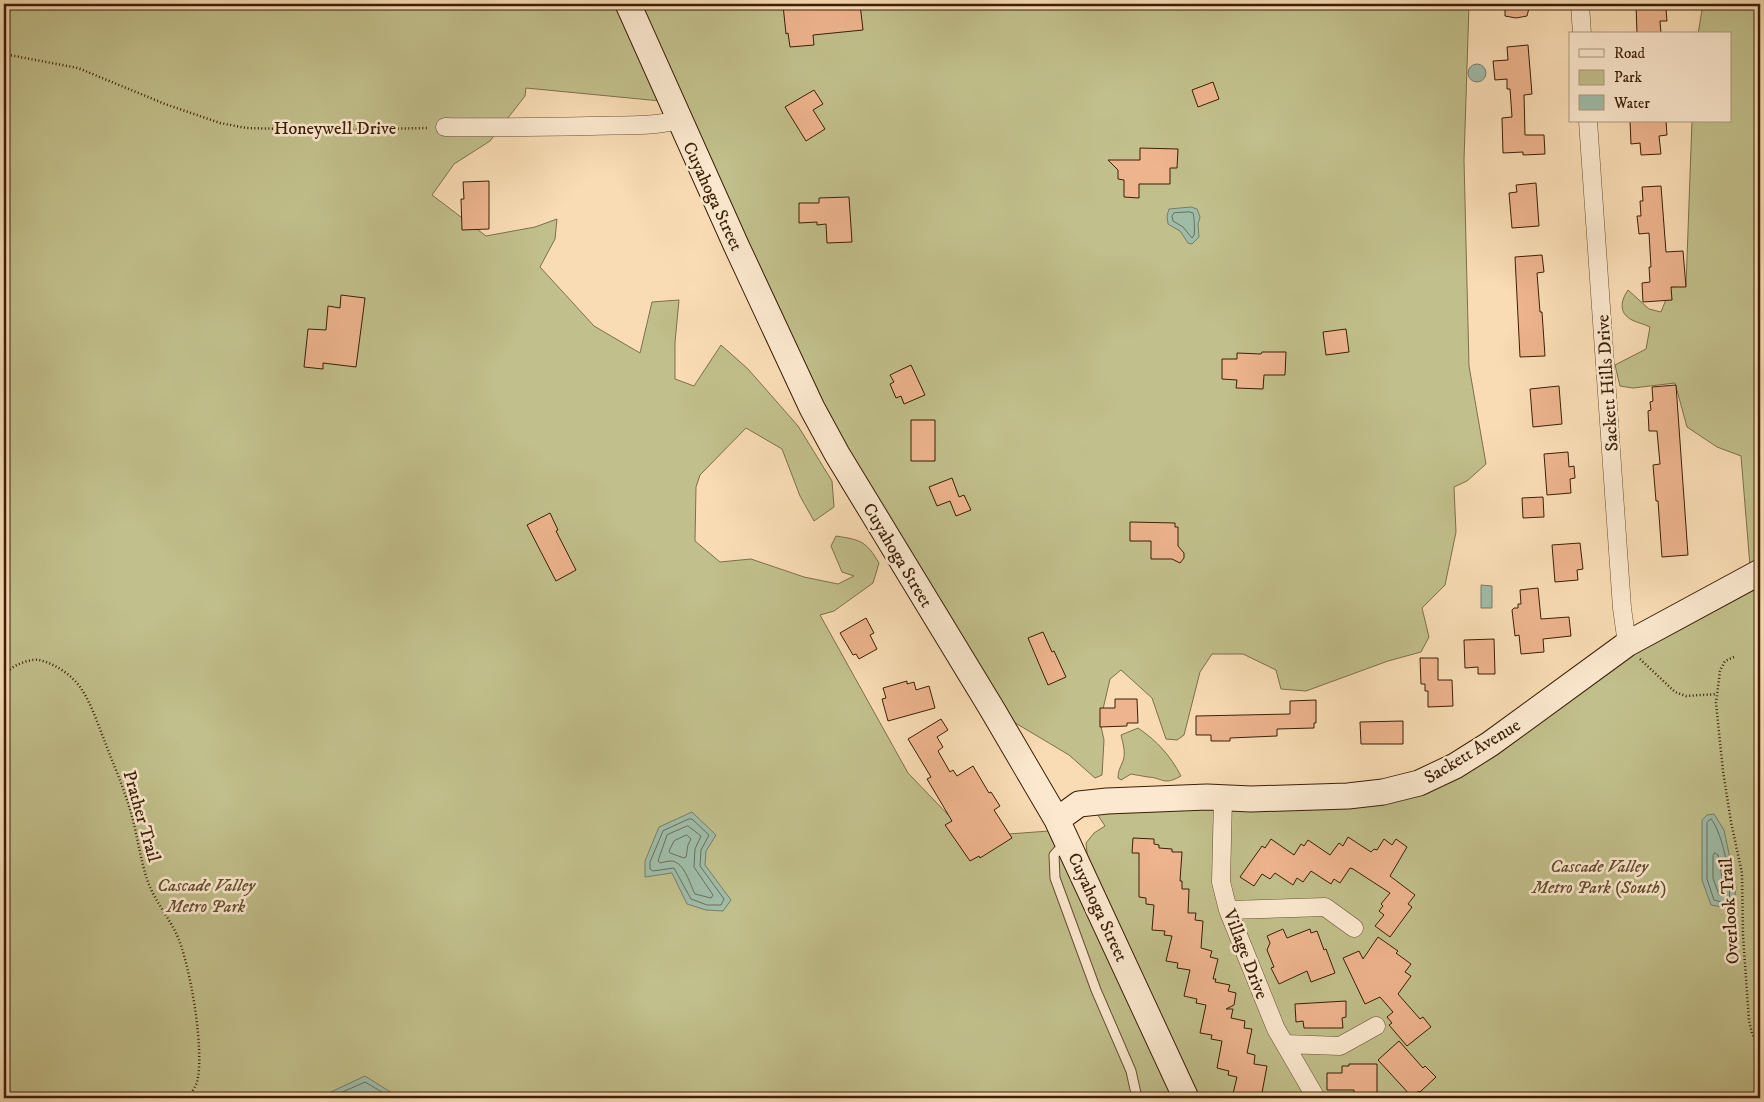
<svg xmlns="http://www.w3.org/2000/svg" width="1764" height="1102" viewBox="0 0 1764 1102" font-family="'IM FELL DW Pica',serif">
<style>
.green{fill:#c1bf8b;stroke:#7e6f48}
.water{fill:#9fbca8;stroke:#777d67}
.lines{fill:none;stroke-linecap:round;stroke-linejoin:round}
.shore{stroke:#6d6e57;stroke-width:1}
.building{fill:#edb48e;stroke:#3b1f06}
.lane-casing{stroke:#6a4e32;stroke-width:11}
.street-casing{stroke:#6a4e32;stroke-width:19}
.secondary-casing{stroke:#3b1f06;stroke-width:27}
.path{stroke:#3b1f06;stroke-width:2.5;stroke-dasharray:1 2.5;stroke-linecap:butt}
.lane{stroke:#fbe8ce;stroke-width:9}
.street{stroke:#fbe8ce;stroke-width:18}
.secondary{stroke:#fbe8ce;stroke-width:25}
.labels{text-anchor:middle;stroke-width:5;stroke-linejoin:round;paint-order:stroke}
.street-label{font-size:18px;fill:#3b1f06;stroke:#fbe8ce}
.park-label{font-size:18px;font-style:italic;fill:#634f2e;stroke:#fbe8ce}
</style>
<rect width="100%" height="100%" fill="#f9dcb4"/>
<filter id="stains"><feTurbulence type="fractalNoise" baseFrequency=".004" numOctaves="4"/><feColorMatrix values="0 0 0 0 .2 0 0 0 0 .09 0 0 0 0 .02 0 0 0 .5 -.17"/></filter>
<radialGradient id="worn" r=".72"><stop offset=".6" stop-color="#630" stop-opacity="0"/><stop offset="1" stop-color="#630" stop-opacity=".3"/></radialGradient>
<path class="green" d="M4,4H1469L1464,160L1469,366L1486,464L1467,481L1454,487L1456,532L1445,585L1422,608L1429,637L1421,652L1388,661L1306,691L1281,689L1276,670L1243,654H1212L1200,672L1184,735L1177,740L1166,739L1152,698L1121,670L1110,679L1100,722L1104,740L1102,775L1095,778L1069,755L992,709L837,454L671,102L526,88L525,96L490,141L454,164L432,195L486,236L535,227L557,219L555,239L540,267L594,326L640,353L652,302L679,300L675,342V379L694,386L721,345L748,369L798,426L832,481L834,507L814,521L800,496L782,449L746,428L700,475L696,487L695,541L720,562L751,559L804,577L838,584L854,576L842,572L831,546L836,536C861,540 866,541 879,563L873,583L834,611L820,615L908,773L956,823L1009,834L1062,830L1185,1098H4Z
M1703,4H1760V561L1750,566L1741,456L1717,447L1687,427L1675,383L1633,388L1620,386L1615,365L1646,349L1650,327C1644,324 1638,323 1632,320C1618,313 1621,300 1628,290L1649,309L1661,312L1671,287L1686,286L1692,121H1730V34H1698Z
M1760,572V1098H1194L1088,863L1086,843L1094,833L1105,826L1090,803L1407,787Z
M1138,728C1157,741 1170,755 1181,776C1163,786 1164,778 1148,777C1142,776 1137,775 1131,774L1121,780L1118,778C1118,771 1120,768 1123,761C1126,753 1123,744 1121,735Z"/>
<path class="water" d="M1468 73a9 9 0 1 1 18 0a9 9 0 1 1-18 0Z
M1191,207L1197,209L1200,217L1198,224L1199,237L1192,244L1188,243L1180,231L1168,224L1167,216L1169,209Z
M1481,585L1492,586V608H1481Z
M692,812L716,835L706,851L705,865L731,900L723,911L706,910L687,904L672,873L645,877V861L659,827Z
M1714,814L1724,830L1736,887L1734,903L1727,908L1711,905L1702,880V820L1707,815Z
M365,1076L400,1098H318Z"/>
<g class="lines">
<path class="shore" d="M1190,212L1193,213C1194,215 1195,231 1194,235L1192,238L1183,227L1173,221L1172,216L1174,213Z
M689,819H692L709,835L701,850L700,866L724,899L721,905H707L691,899L674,868L653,871L650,869V862L663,831Z
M1711,819C1723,833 1732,881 1729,900L1725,903L1714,900L1707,879V823Z
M688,826L701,836L695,849L694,867L713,895L711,898L695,894C690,885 685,863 672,861C668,861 664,862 660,863L658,861L667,835Z
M687,835L691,839L688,845L686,857L684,858L670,853L669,851L674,841Z
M1715,853L1718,855L1724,888V894L1722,896L1719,895L1713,878V856Z
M329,1098L365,1082L392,1098"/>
</g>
<path class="building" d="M792,4H860L863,30L813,35L814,45L790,47L788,33L786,34L783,5Z
M1505,4H1530L1527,16L1516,18L1505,16Z
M1636,4H1659V9H1666L1667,21H1660L1661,34H1637Z
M1528,45L1532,94L1524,95L1525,135H1544L1545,154L1523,155V152L1503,153L1502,118L1512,117L1510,89H1507V79L1495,80L1493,61L1508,60L1507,47Z
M1213,82L1219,99L1198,107L1192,90Z
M814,90L823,104L813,110L825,129L806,141L785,107Z
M1630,121H1666L1667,135L1659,136L1661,154L1641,155L1640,143L1631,144Z
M1140,148L1178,149L1177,168H1170V184H1139V198L1124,197V180L1118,179V170L1108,160H1140Z
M489,181V229L462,230L461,199H464L463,182Z
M1536,183L1539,226L1512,228L1509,193L1517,192L1516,185Z
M1661,186L1666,252L1683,251L1686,287H1671L1672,300L1643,302L1642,283L1650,282L1649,267H1651L1649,233L1639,234L1637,216H1641L1640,201H1643L1642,187Z
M849,197L852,242L827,243L826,224L817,225V222L799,223V203H819V198Z
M1542,255L1544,272L1537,273L1540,312H1542L1545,356L1520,357L1515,257Z
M341,295L365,298L356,367L323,363V369L304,367L308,329L326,330L328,306L340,308Z
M1346,329L1349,352L1326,355L1323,332Z
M1262,352H1286L1285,375H1264L1263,389L1236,388L1237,380L1222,379V359H1237V353L1261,354Z
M911,365L925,395L904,404L901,396L896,398L890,384L894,382L890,375Z
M1676,385L1688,555L1662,557L1658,501H1656L1653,465L1660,464L1657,431H1649L1648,411L1651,410L1650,402L1653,401L1652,387Z
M1559,386L1562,424L1533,427L1530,389Z
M911,420H935V461H911Z
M1568,452L1569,467L1574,466L1575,478L1570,479L1571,493L1547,495L1544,454Z
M952,478L959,497L964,495L971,510L956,516L950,501L937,506L929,487Z
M1543,497L1544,517L1523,518L1522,498Z
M550,513L558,530L556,531L576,570L556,581L527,525Z
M1130,522L1175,523V527H1178V546L1184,553V558L1180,563L1172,559H1151V541H1130Z
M1580,543L1583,569L1577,570L1578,580L1555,582L1552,545Z
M1538,588L1541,619L1569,617L1571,636L1543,639L1544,652L1521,654L1519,635L1515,636L1512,610L1514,608H1518V604H1521L1520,590Z
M866,618L874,633L870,635L877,649L859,659L856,654L853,655L840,633Z
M1043,632L1052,652L1054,651L1066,677L1048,685L1028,638Z
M1494,639L1495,674H1478V667L1465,668L1464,640Z
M1420,658H1438V680H1452L1453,706L1428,707V691H1425V684H1421Z
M907,681V684L914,682L916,690L929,686L935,708L888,721L882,699L886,698L883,688Z
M1115,699H1137L1138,723H1127V726L1100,727V708H1115Z
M1316,700V723H1314V728L1277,729V736L1230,738V741H1211V735H1196V716L1290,714V701Z
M941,719L948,730L937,737L943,747L938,751L950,772L953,770L957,776L973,766L989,793L991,792L1000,806L994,810L1012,838L980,858L979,856L970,861L945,825L952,821L927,779L931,777L908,739Z
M1403,721V744H1361L1360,722Z
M1348,837L1371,852L1374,849L1377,850L1384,839L1392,845L1396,839L1407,847L1390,876L1415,895L1408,904L1412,907L1390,937L1375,926L1384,915L1379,911L1383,906L1381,904L1390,893L1353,869L1350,868L1340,883L1334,879L1331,884L1311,871L1303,882L1297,878L1293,885L1275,873L1270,879L1262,874L1254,886L1240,877L1262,846L1265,848L1271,839L1294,855L1301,844L1304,846L1308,840L1330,855L1339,843L1343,846Z
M1133,838L1154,839V844L1159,845V848L1172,849V852H1182L1180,881H1182V889H1189L1188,913H1196L1195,920L1203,921L1201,948L1212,951L1210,957L1218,959L1213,979H1216L1215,982L1230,985L1228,991L1236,993L1234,1005L1226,1009H1233L1231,1018L1245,1021L1244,1028L1252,1029L1247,1053L1255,1055L1254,1064L1267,1066L1261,1098H1232L1237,1077L1228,1075L1229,1071L1217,1068L1222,1041L1211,1039L1212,1035L1200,1033L1206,1005L1196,1003L1197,999L1184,996L1190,970L1177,968L1178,963L1166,961L1172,936L1164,935L1165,931L1152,930L1154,905L1146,904V898L1139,897V853H1132Z
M1283,929L1287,938L1310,929L1311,933L1317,931L1324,950L1326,949L1335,973L1311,982L1307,971L1279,984L1271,968L1274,967L1267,950L1270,943L1267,936Z
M1378,937L1398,951L1396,953L1411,964L1405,972L1411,976L1398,994L1420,1019L1423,1017L1431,1027L1407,1046L1389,1025L1392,1023L1387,1017L1393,1012L1380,997L1365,1004L1343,958L1359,951L1363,959Z
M1346,1001V1017L1342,1018L1343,1028H1304L1303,1021L1296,1022L1295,1004Z
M1399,1041L1423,1068L1425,1066L1436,1077L1420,1092L1419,1091L1412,1097L1378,1060Z
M1349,1064H1377V1098H1354V1090H1327V1073H1342V1066H1349Z"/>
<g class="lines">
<g class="lane-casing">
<path id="lane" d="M1065,843L1054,855L1055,878L1096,990L1131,1071L1137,1098"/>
</g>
<g class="street-casing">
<path id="street" d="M1580,4L1582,34
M1588,121L1622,608L1627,644
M445,127C494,128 542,127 591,126C620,125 651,127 679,120
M1223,798L1221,882L1228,910L1276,1029L1316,1098
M1228,910L1325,907L1354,928
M1285,1044L1340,1046L1376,1026"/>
</g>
<g class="secondary-casing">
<path id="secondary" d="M628,4L736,245L812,408L837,454L992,709L1057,820L1186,1098
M1057,820L1079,804L1107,801L1207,797L1251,799L1348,796L1383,792L1419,783L1455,766L1490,744L1627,644L1760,572"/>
</g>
<path class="path" d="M4,54L78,68L165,104L220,123L246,128L324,130L429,128
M1734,657L1725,661L1720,671L1716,703L1723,771L1731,822L1742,873L1743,935L1749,1021L1752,1033L1760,1050
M1640,659L1675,692L1686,696L1717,694
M4,678C6,672 11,668 17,665C23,662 32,659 39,660C54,663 74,676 82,690C92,705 98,725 105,742C113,763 122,784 129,806C136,828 139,853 146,876C152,897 166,913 176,933C190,962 205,1051 197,1082C195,1088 191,1093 187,1098"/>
<use href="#lane" class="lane"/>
<use href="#street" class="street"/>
<use href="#secondary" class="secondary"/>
</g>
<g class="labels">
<g class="street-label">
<text x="335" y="134">Honeywell Drive</text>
<text transform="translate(713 196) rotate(65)" y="6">Cuyahoga Street</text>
<text transform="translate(1607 383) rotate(-94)" y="6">Sackett Hills Drive</text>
<text transform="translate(898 555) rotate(59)" y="6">Cuyahoga Street</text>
<text transform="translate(1472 751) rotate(-31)" y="6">Sackett Avenue</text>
<text transform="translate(142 816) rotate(74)" y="6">Prather Trail</text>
<text transform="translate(1098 907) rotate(65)" y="6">Cuyahoga Street</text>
<text transform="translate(1729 911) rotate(-94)" y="6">Overlook Trail</text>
<text transform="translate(1246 954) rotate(69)" y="6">Village Drive</text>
</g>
<g class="park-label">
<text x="1599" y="872">Cascade Valley<tspan x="1599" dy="21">Metro Park (South)</tspan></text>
<text x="206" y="891">Cascade Valley<tspan x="206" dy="21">Metro Park</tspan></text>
</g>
</g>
<rect width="1764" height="1102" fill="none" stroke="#f9dcb4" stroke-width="20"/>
<rect x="5" y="5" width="1754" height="1092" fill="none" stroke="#3b1f06" stroke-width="2.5"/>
<rect x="10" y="10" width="1744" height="1082" fill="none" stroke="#3b1f06"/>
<rect x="1569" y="32" width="162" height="90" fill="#fbe8ce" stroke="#ae987e"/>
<rect x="1579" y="49" width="25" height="8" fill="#fbe8ce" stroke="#ae987e"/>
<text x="1614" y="58" font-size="15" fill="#3b1f06">Road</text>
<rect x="1579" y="70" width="25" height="15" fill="#c1bf8b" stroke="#ae987e"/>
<text x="1614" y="82" font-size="15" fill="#3b1f06">Park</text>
<rect x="1579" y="95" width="25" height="15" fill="#9fbca8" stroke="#ae987e"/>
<text x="1614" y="108" font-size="15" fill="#3b1f06">Water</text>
<rect width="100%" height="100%" filter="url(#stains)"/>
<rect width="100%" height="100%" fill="url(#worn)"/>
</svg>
